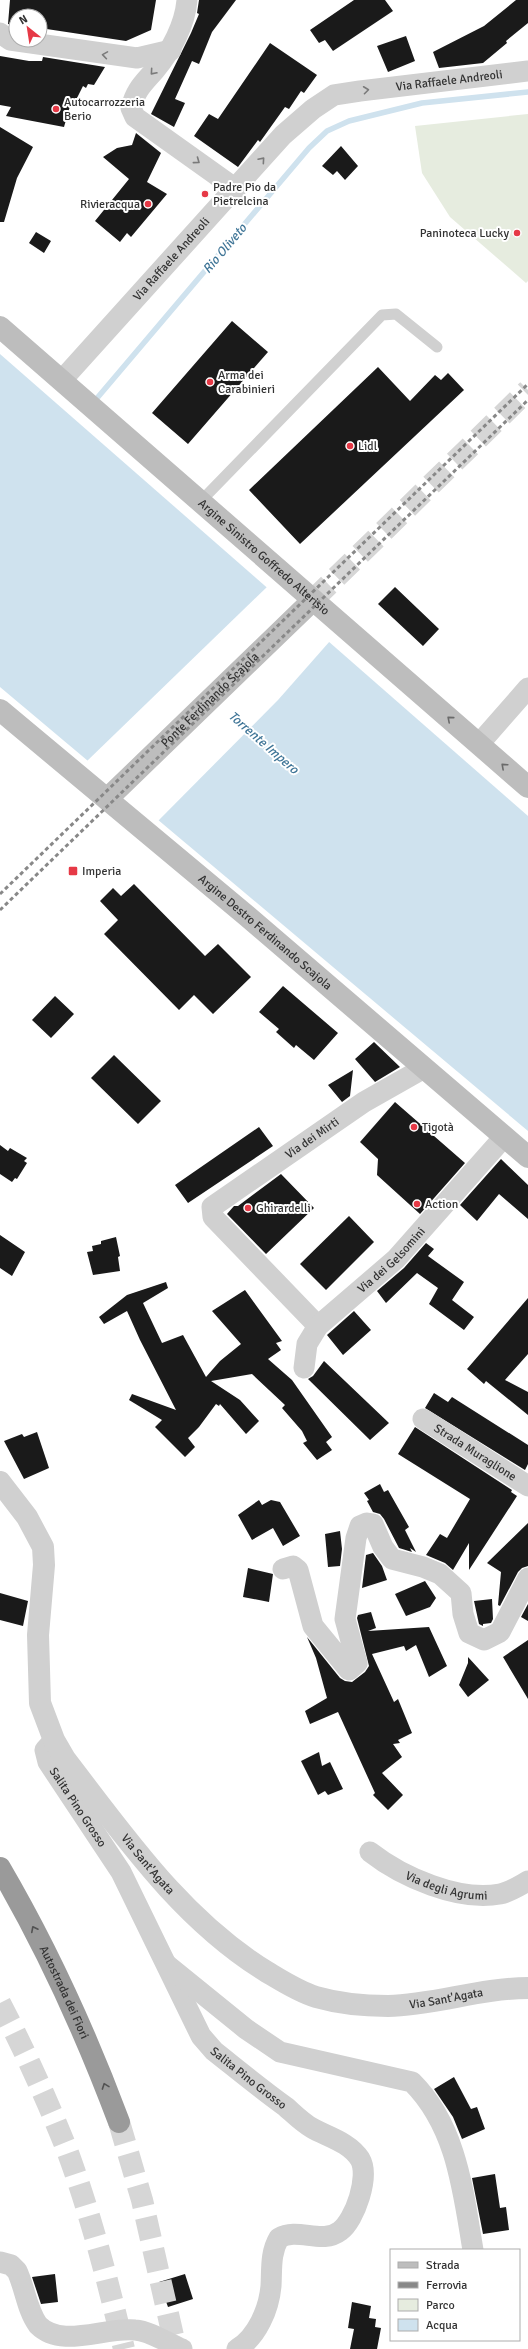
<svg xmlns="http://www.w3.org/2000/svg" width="528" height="2349" viewBox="0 0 528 2349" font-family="Signika,sans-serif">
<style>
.green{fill:#e6ecdf}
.water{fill:#cfe2ee}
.pier{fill:#fff}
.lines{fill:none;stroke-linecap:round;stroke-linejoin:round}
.stream{stroke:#cfe2ee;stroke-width:5.5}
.building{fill:#1a1a1a}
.secondary-tunnel{stroke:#d6d6d6;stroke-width:22;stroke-dasharray:22 11;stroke-linecap:butt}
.motorway-tunnel{stroke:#d6d6d6;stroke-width:22;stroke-dasharray:22 11;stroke-linecap:butt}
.service{stroke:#d0d0d0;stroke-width:11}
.minor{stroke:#d0d0d0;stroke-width:21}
.tertiary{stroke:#d0d0d0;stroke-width:22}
.secondary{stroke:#bdbdbd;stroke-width:22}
.motorway{stroke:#9a9a9a;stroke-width:22}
.rail{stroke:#888;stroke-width:3;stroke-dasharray:4 3;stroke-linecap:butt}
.oneway{stroke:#7a7a7a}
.oneway2{stroke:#6a6a6a}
.oneway3{stroke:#525252}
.poi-dot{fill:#e63946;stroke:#fff;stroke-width:1.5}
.labels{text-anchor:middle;stroke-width:4;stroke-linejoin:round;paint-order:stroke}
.street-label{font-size:12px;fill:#333;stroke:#fff}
.poi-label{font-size:12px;fill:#333;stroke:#fff;text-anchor:start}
.water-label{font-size:13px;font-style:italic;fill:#3f7597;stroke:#fff}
</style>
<rect width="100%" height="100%" fill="#fff"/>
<path class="green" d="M528,114V281L526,283L450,217L422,173L415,126Z"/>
<path class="water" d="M0,354L528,816V1131L0,687Z"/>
<path class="pier" d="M268,586L330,641L278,700L157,822L86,762Z"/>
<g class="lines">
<path class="stream" d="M98,397L309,148L327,131L349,121L422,103L528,92"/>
</g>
<path class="building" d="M10,0H156L151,30L126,41L40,28V16H16V25L8,24Z
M199,0H236L212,32L199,64L192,61L175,99L185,103L174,127L151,114L191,33L199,14L197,13Z
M354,0H385L393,11L333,51L325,40L319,43L310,30Z
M516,0H528V23L506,41L507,43L483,63L439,68L433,52L484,26Z
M406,36L415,61L388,72L377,46Z
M270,43L317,75L304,93L301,91L289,109L285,107L260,142L258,140L238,167L194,136L209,114L218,119Z
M0,56L29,61H42L43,57L105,67L94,85L88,84L86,88L83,86L75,102L72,99L64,127L6,116L11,107L0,105Z
M0,127L33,147L17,178L4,222H0Z
M136,133L161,153L147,182L167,194L131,237L127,233L120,242L95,221L129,179L103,157L117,148L132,145Z
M341,146L358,166L345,180L337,171L333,175L322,166Z
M36,232L51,241L44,253L29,243Z
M232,321L268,352L188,444L152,413Z
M378,367L410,401L435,375L441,380L448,373L464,390L300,544L249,490Z
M395,587L439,629L423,646L378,604Z
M134,884L205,956L218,944L251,977L213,1014L194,995L179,1010L104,934L118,920L100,901L113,888L121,896Z
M283,986L338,1033L314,1060L296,1045L294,1048L276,1032L279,1029L259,1012Z
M55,996L74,1014L51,1038L32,1020Z
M374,1042L400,1067L375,1082L355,1059Z
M114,1055L161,1101L138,1124L91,1078Z
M353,1070L350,1096L342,1102L328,1085Z
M395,1102L465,1163L420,1214L377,1175L378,1159L360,1142Z
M259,1127L273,1146L188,1203L175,1185Z
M0,1145L8,1151L10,1148L27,1158L24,1161L27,1163L17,1179L15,1178L12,1182L0,1174Z
M501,1159L528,1185V1219L499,1194L477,1221L460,1205Z
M281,1174L314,1208L266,1254L227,1214L234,1206H238Z
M349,1216L374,1242L326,1290L300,1264Z
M0,1235L25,1252L12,1276L0,1268Z
M116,1237L120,1256L118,1257L120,1271L93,1275L87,1252L93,1251L92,1246L101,1244V1241Z
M426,1243L434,1249L428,1256L464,1282L452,1300L474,1317L464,1330L429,1304L438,1288L417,1273L386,1303L377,1291L404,1268Z
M166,1282L168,1288L143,1303L162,1343L183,1335L206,1377L220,1361L241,1344L212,1311L245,1290L282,1341L276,1343L281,1350L268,1359L292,1380L332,1437L326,1442L332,1450L317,1460L303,1443L307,1441L302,1431L282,1408L285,1405L252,1374L211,1381L240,1400L259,1421L246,1434L220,1404L219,1406L216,1404L199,1427L188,1438L195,1447L185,1457L155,1427L162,1420L129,1400L132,1394L176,1410L140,1340L127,1311L104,1324L99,1317L127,1295Z
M528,1298V1354L505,1380L528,1392V1415L486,1381L484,1384L467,1369Z
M354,1311L371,1330L343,1355L327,1335Z
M324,1361L389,1423L370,1440L308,1379L313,1376Z
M434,1393L448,1402L452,1397L528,1445V1464L525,1470L425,1408Z
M415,1427L512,1490L511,1492L517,1496L469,1570V1543L453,1570L445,1563L426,1555L440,1534L447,1538L470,1499L398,1454Z
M37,1432L49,1468L24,1479L4,1441L22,1434L24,1437Z
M380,1484L384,1492L388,1490L409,1527L405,1530L416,1552L410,1548L412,1552L399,1548L384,1519L380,1514L373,1512L367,1501L369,1500L364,1493Z
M259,1500L262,1505L271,1500L280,1502L300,1536L283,1546L273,1528L252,1540L238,1515Z
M528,1523V1566L522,1568L518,1572L500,1606L498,1605L501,1572L487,1563Z
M340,1531L342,1549L340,1566L328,1567L325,1534Z
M373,1553L382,1566L387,1580L362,1588L366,1555Z
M248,1568L273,1574L269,1602L243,1597Z
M425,1581L436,1598L430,1607L406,1616L395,1594Z
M0,1593L28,1601L23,1626L0,1620Z
M492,1599L493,1619L491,1623L483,1624V1626L479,1624L474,1601Z
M528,1604V1621L521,1617Z
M371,1612L376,1628L368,1631L429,1627L447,1666L429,1677L416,1645L406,1651L404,1646L372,1654L394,1702L398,1699L412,1733L398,1740L400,1743L393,1744L402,1757L382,1773L403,1795L388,1810L373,1795L375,1793L338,1712L310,1724L305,1711L327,1698L316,1658L307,1637L340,1678L345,1681L352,1682L365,1672L369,1666L357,1618L358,1615Z
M528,1640V1699L503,1657Z
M468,1657L489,1680L468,1697L459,1685L468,1663Z
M319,1752L322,1766L330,1762L343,1789L328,1795L325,1791L318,1795L301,1761Z
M454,2077L471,2109L477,2107L485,2129L462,2139L453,2117L434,2089Z
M495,2174L500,2208L506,2207L509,2230L483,2234L472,2178Z
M55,2274L58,2302L41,2304L32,2277Z
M185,2274L193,2299L168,2307L159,2282Z
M352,2302L371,2306L369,2318L376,2319L375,2327L381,2328L377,2349H350L354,2329L348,2328Z"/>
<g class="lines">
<path class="secondary-tunnel" d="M313,600L528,390"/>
<path class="motorway-tunnel" d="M0,2003C25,2051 47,2100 67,2150C91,2215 108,2282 124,2349
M119,2122L142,2200L176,2349"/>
<path class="service" d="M199,503L382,315L396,314L437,347"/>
<g class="minor">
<path d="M187,0C185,25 171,51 155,70C143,84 136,89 131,108L135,117L236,189"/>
<path d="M0,33L10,40L137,58L171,50"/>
<path id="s1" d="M62,380L283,135L313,109L334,95L360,91L528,71"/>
<path d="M479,744L528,688"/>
<path id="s2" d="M318,1326L213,1217L212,1207L364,1102L424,1068"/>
<path id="s3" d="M304,1368L307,1344L318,1326L396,1259L504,1137"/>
<path id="s4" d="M423,1419L528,1486"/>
<path d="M283,1569L293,1566L298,1570L313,1626L349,1670L357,1663L345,1619L356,1538L360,1526L367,1523L373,1524L383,1547L392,1559L423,1567L440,1574L461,1593L463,1614L469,1633L484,1640L500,1632L528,1578"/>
<path id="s5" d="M54,1740L45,1750L48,1762L121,1872L201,2036L214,2051C238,2070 261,2089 286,2107C294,2114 303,2123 312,2128C328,2137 349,2142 360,2159C370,2176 355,2220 340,2231C322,2245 298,2227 279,2238C270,2253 272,2270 271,2286C269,2309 257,2337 237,2349"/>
<path id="s6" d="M370,1852C402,1877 459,1902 500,1894C510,1892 519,1886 528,1881"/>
<path d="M167,1965L246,2029L280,2052L412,2082C457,2127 463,2191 473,2250"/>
<path d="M0,2262L11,2265L17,2271C25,2288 27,2310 38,2325C62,2349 103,2327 135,2330C150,2331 168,2343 182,2349"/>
</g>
<path class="tertiary" id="s7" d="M0,1482L27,1517L43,1547L44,1565L38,1635L40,1703L54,1740L65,1759C125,1837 182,1920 267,1972C282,1981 299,1992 316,1997C337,2003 365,2006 388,2006C435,2005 480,1988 528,1988"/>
<g class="secondary">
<path id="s8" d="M0,327L528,787"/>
<path id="s9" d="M0,710L247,916L528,1157"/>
<path id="s10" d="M107,799L313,600"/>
</g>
<path class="motorway" id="s11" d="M0,1868C48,1950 86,2034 119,2122"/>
<path class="rail" d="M0,894L528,384
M0,910L528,400"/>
</g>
<defs><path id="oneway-chevron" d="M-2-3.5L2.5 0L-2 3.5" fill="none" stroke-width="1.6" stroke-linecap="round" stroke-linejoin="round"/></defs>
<g class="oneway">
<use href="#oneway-chevron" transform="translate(105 55) rotate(-171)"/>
<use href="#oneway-chevron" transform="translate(153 72) rotate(131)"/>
<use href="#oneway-chevron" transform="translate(366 90) rotate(-7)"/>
<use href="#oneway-chevron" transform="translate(262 160) rotate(-49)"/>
<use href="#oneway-chevron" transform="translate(197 161) rotate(36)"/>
</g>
<g class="oneway2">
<use href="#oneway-chevron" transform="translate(450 719) rotate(-139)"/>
<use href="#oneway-chevron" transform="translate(504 766) rotate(-138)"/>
</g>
<g class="oneway3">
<use href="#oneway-chevron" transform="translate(34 1929) rotate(-117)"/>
<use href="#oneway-chevron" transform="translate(105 2086) rotate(-110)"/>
</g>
<g class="poi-dot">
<circle cx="56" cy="109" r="4"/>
<circle cx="205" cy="194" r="4"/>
<circle cx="148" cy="204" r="4"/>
<circle cx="517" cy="233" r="4"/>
<circle cx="210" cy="382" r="4"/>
<circle cx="350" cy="446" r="4"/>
<rect x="68" y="866" width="10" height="10" rx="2"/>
<circle cx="414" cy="1127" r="4"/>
<circle cx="417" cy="1204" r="4"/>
<circle cx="248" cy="1208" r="4"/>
</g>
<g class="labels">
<g class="street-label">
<text dy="4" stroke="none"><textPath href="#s1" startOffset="511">Via Raffaele Andreoli</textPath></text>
<text dy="4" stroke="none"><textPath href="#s1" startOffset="163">Via Raffaele Andreoli</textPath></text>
<text dy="4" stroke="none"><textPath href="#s8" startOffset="350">Argine Sinistro Goffredo Alterisio</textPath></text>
<text dy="4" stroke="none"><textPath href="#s10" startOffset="143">Ponte Ferdinando Scajola</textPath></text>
<text dy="4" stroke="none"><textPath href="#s9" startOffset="346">Argine Destro Ferdinando Scajola</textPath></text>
<text dy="4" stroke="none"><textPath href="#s2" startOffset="283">Via dei Mirti</textPath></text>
<text dy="4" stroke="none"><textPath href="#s3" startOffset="144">Via dei Gelsomini</textPath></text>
<text dy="4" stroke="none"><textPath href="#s4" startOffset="62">Strada Muraglione</textPath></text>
<text dy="4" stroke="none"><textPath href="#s5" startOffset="80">Salita Pino Grosso</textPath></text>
<text dy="4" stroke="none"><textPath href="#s7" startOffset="430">Via Sant'Agata</textPath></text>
<text dy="4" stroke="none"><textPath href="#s6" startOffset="85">Via degli Agrumi</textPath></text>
<text dy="4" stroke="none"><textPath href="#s11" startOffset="140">Autostrada dei Fiori</textPath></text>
<text dy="4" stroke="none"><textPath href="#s7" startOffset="778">Via Sant'Agata</textPath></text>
<text dy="4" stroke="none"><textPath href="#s5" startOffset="404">Salita Pino Grosso</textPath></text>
</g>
<g class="poi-label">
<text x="64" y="106">Autocarrozzeria<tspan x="64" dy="14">Berio</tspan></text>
<text x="213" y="191">Padre Pio da<tspan x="213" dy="14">Pietrelcina</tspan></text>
<text x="140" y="208" text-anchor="end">Rivieracqua</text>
<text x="509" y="237" text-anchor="end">Paninoteca Lucky</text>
<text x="218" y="379">Arma dei<tspan x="218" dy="14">Carabinieri</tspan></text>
<text x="358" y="450">Lidl</text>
<text x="82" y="875">Imperia</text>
<text x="422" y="1131">Tigotà</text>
<text x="425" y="1208">Action</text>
<text x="256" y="1212">Ghirardelli</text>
</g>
<g class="water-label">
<text transform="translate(224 248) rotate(-50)" y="5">Rio Oliveto</text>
<text transform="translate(264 742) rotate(41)" y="5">Torrente Impero</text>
</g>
</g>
<rect x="390" y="2249" width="130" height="92" fill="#ffffff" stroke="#adadad"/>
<rect x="398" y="2262" width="20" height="6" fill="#bdbdbd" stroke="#adadad"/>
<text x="426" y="2269" font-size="12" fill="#333333">Strada</text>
<rect x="398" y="2282" width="20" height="6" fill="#888888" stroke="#adadad"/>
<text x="426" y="2289" font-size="12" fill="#333333">Ferrovia</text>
<rect x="398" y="2299" width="20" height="12" fill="#e6ecdf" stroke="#adadad"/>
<text x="426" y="2309" font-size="12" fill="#333333">Parco</text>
<rect x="398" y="2319" width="20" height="12" fill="#cfe2ee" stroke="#adadad"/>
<text x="426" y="2329" font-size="12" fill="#333333">Acqua</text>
<g transform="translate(28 28) rotate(330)"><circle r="19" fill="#ffffff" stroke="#adadad"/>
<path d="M0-3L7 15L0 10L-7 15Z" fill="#e63946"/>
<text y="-6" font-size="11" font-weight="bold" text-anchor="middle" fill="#333333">N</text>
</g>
</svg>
